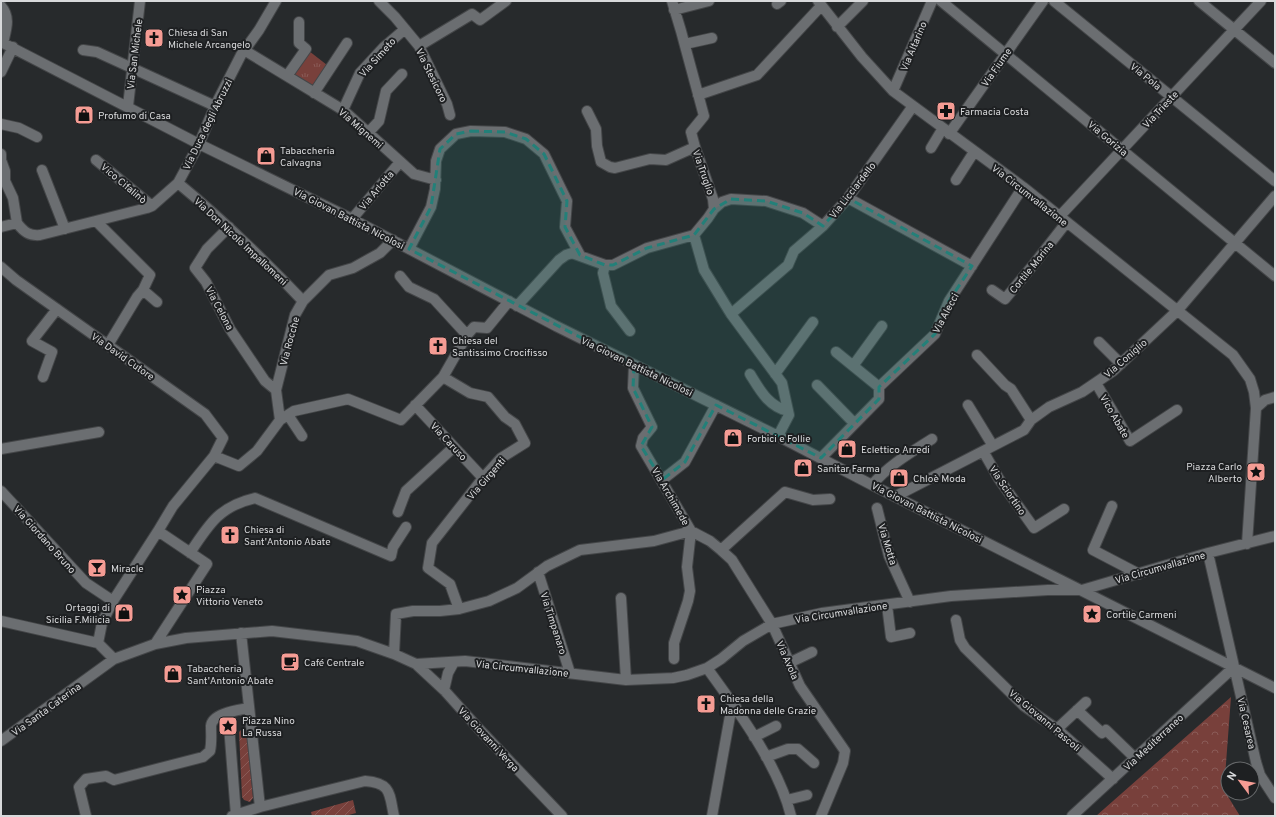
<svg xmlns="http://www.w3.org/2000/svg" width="1276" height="817" viewBox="0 0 1276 817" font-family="Overpass,sans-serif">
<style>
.grass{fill:url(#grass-tufts)}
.forest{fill:url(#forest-crowns)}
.garden{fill:url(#garden-furrows)}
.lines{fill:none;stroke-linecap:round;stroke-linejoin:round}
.minor-casing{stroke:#444648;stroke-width:12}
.minor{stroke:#6b6e71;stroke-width:10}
.marked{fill:#238079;fill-opacity:0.2;stroke:#238079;stroke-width:3;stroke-dasharray:8 5;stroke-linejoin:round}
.labels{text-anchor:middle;stroke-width:4;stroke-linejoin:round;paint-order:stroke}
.poi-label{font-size:10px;fill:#d8d9db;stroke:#1e2022;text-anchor:start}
.street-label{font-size:10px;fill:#d8d9db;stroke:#1e2022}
</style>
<defs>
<pattern id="grass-tufts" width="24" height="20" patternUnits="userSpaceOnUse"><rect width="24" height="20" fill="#78403b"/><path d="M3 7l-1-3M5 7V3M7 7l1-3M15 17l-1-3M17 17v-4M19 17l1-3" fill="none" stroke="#8a5b57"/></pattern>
<pattern id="forest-crowns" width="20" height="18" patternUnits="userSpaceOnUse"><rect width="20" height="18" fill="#78403b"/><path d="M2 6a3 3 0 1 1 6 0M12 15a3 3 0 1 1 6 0" fill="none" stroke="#8a5b57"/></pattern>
<pattern id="garden-furrows" width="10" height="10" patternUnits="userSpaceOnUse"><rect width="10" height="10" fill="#78403b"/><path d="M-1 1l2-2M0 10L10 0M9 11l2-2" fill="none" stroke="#8a5b57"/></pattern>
</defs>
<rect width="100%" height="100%" fill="#272a2c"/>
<path class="grass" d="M309,51L327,65L313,87L293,74Z"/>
<path class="forest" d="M1231,697L1224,790L1240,816H1096Z"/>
<path class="garden" d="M241,730H244L247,733L253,798L250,802L244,800L242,797L239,732Z
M353,800L356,813L345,816H312L311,812Z"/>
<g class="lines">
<g class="minor-casing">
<path id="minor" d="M379,1L395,17L419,46L447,104L450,115
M672,1L681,31L704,116L691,132L695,147L713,199L714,209L708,218L694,235
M818,1L862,57L893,91L1023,187L1233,355L1250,379L1254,392L1256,408
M941,1L1275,276
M1054,1L1275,181
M1199,1L1275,63
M777,4L781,1
M1,6C11,17 6,30 3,43
M674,10L709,1
M837,27L863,1
M1,42L199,144L352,219L556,326L778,436L872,485L1275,688
M685,44L712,38
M419,46L472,14L480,20L506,1
M83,50L97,52L215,106
M244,50L343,110L414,174L436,180
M1,72L13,47
M287,76L306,49L299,43V22
M893,91L932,1
M314,93L347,43
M698,95L757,75L821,6
M128,106L140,1
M343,110L360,73L384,47L405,29
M587,111L596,129L597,146L601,162L610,167L615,168L650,159L666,160L695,147
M1,124L19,128L37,137
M368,133L379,121L386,91L402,74
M949,134L1043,1
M931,148L943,128
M1,154V160L5,171V181L13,198L17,223
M96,160L152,206
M42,170L65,229
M956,180L974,152
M178,183C222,219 263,259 303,301
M848,198L972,266
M714,209L722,202L731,199L766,201L803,213L823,226
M1059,217L1261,1
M352,219L400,162
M96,221L150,275L143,290L157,302
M1,227L17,223C24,232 29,236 40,235L147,208L152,206L178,183L199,144L215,106L241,55L259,30L276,1
M229,227L207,249L195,268L206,282L230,329L265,381L276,390
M694,235L704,270L731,314L782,383L789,415L778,436
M409,249L431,207L435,189L436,161L440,149L456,134L471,131L505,132L526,139L544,154L567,201L565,227L580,255
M605,265L603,273L611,306L630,331
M1,267L16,280L205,414L223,438L214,456
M400,276L409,287L434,299L467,335
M992,290L1005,299L1034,264L1066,223
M517,306L559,260L566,255L572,253L605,265H613L647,248L694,235
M731,314L788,265L794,251L823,226L848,198L913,106
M1099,342L1121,364
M108,345L137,297L143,290
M836,352L879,387
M977,355L1005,385L1011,389L1031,420
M634,365L633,388L652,427L643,438L641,446L691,531L687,567L690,591L688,601L674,643V659
M853,366L882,326
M750,374C760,390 768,406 788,411
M775,374L813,322
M43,377L52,352L32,341L57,309
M443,377L470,393L488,397L505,417L515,424L525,443L501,458L483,478L432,543L428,568L450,584L459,609
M1096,383L1130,441L1177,410
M817,385L854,423
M415,405L483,478
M968,405L993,446
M288,415L302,436
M280,420L276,390L295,315L303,301L329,275L353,268L380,253L393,240
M1,449L99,432
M983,451L999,479L1034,528L1064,509
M821,458L879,399V387L935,334L949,301L1023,187
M662,480L685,462L716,405
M872,485C889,465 910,453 932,439
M1,491L86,583L113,601
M896,496L1024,430L1031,420L1049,407L1082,392L1113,371L1177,311L1275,196
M1112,506L1093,550L1139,574
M877,508L889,556L910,602
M398,512L406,491L454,447
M158,531L173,506L214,456L239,466L257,451L280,420L294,411L348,399L401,420L443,377L467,335L474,327L487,328L509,301
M1247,544L1256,408L1265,400L1275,397
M721,550L732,560L772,624L800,686L845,751L843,763L821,816
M190,553C209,524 220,506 255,498L391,556L393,547L406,527
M1208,553L1256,762L1260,775L1275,798
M538,572L570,673
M621,598L626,680
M887,605L891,637L910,633
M956,620L960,640L965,648L1024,706L1057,729L1113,779
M1,621L98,643L114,659
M241,633L260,807
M98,643L102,623L113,601L158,531L207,564L155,644
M394,654L396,614L413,611H440L459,609L489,601L517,588L547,566L580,550L654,541L691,531L710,541L721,550L785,492L813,500L830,499
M789,663L812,652
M416,664L465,661L626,680L673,678L687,675L707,668L721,659L743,641L772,624L822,613L951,596L1048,590H1082L1208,553L1275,536
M707,668C737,709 779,766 791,816
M444,690L448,673L454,662
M1077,710L1102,733L1106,730L1135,758
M228,713L236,815
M1057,729L1086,702
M754,737L776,726
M1,741L114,659L155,644L186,638L272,631L357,641L394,654L416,664L444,690L479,729L562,816
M766,757L788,749H798L814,763
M787,800L807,795
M86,816L79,787L86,779L106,776L114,780L203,757L210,751C212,742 211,735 211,726C212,713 239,710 249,708
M232,816L260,807L365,781C392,783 389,794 394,816
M712,816L730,716L736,707
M1072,816L1234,667"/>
</g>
<use href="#minor" class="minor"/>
</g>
<path class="marked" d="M471,131L505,132L526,139L544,154L567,201L565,227L580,255L605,265H613L647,248L694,235L714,209L731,199L766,201L803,213L823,226L848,198L972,266L949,301L935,334L879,387V399L821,458L716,405L685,462L662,480L641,446L652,427L633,388L634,365L409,249L431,207L440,149L456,134Z"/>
<defs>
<g id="church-square" transform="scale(1)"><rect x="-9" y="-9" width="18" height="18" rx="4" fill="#f59c94" stroke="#1e2022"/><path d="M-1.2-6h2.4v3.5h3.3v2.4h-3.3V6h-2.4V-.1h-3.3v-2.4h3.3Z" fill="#111"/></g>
<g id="pharmacy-square" transform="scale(1)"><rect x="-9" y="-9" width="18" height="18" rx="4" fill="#f59c94" stroke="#1e2022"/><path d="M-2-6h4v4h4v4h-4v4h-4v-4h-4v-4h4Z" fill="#111"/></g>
<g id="shop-square" transform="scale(1)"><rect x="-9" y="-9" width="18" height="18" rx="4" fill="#f59c94" stroke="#1e2022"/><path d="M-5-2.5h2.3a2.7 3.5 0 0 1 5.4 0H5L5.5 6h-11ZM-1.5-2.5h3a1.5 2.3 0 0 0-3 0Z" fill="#111"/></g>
<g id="sight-square" transform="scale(1)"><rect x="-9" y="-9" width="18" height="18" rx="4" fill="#f59c94" stroke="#1e2022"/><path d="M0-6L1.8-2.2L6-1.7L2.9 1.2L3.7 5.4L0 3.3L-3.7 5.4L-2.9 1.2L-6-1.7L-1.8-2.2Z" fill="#111"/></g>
<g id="bar-square" transform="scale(1)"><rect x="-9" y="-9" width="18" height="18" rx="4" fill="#f59c94" stroke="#1e2022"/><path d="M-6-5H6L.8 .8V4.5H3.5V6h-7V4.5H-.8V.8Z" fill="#111"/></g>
<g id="cafe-square" transform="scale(1)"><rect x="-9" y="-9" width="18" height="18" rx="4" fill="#f59c94" stroke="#1e2022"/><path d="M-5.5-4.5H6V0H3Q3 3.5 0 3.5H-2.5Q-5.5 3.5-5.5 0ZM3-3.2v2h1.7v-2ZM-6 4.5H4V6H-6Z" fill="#111"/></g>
</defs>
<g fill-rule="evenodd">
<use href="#church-square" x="154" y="38"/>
<use href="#pharmacy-square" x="946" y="111"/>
<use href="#shop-square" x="84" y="115"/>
<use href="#shop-square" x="266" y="156"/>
<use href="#church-square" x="438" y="346"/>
<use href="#shop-square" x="733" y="438"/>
<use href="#shop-square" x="847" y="449"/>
<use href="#shop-square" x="803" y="468"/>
<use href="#sight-square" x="1256" y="472"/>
<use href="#shop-square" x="899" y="478"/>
<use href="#church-square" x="230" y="535"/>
<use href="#bar-square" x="97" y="568"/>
<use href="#sight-square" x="182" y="595"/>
<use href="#shop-square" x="124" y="613"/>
<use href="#sight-square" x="1092" y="614"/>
<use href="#cafe-square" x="290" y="662"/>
<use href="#shop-square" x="173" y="674"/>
<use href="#church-square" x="706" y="704"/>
<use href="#sight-square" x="228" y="726"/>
</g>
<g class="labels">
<g class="poi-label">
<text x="168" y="36">Chiesa di San<tspan x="168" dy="12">Michele Arcangelo</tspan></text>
<text x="960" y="115">Farmacia Costa</text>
<text x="98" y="119">Profumo di Casa</text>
<text x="280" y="154">Tabaccheria<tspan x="280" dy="12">Calvagna</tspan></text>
<text x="452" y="344">Chiesa del<tspan x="452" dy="12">Santissimo Crocifisso</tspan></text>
<text x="747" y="442">Forbici e Follie</text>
<text x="861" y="453">Eclettico Arredi</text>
<text x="1242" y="470" text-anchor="end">Piazza Carlo<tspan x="1242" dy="12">Alberto</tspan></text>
<text x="817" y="472">Sanitar Farma</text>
<text x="913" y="482">Chloè Moda</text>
<text x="244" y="533">Chiesa di<tspan x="244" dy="12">Sant'Antonio Abate</tspan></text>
<text x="111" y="572">Miracle</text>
<text x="196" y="593">Piazza<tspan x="196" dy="12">Vittorio Veneto</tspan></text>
<text x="110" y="611" text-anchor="end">Ortaggi di<tspan x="110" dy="12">Sicilia F.Milicia</tspan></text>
<text x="1106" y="618">Cortile Carmeni</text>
<text x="304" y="666">Café Centrale</text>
<text x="187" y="672">Tabaccheria<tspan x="187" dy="12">Sant'Antonio Abate</tspan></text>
<text x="720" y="702">Chiesa della<tspan x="720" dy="12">Madonna delle Grazie</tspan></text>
<text x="242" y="724">Piazza Nino<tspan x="242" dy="12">La Russa</tspan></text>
</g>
<g class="street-label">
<text transform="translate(913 46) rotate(-67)" y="4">Via Altarino</text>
<text transform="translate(134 54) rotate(-83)" y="4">Via San Michele</text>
<text transform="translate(377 57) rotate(-48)" y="4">Via Simeto</text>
<text transform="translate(996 67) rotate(-55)" y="4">Via Fiume</text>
<text transform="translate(432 75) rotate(64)" y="4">Via Stesicoro</text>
<text transform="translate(1146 76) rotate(39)" y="4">Via Pola</text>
<text transform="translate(1160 109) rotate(-47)" y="4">Via Trieste</text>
<text transform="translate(207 124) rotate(-64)" y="4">Via Duca degli Abruzzi</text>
<text transform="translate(361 128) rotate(41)" y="4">Via Mignemi</text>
<text transform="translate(1108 138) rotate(40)" y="4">Via Gorizia</text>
<text transform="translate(704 172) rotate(71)" y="4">Via Truglio</text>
<text transform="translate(124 183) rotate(40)" y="4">Vico Cifalinò</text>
<text transform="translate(376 190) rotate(-50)" y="4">Via Arlotta</text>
<text transform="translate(852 190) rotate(-52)" y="4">Via Licciardello</text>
<text transform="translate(1030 195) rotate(38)" y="4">Via Circumvallazione</text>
<text transform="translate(349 218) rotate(27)" y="4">Via Giovan Battista Nicolosi</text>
<text transform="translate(241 241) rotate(43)" y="4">Via Don Nicolò Impallomeni</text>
<text transform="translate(1031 267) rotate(-51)" y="4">Cortile Morina</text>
<text transform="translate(220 308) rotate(62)" y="4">Via Celona</text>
<text transform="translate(945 313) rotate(-62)" y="4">Via Alecci</text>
<text transform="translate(289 341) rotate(-75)" y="4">Via Rocche</text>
<text transform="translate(123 356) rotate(35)" y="4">Via David Cutore</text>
<text transform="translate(1125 358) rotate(-41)" y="4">Via Coniglio</text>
<text transform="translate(637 366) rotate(26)" y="4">Via Giovan Battista Nicolosi</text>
<text transform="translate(1115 416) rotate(60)" y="4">Vico Abate</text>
<text transform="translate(449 441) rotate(47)" y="4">Via Caruso</text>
<text transform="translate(486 478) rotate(-49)" y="4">Via Girgenti</text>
<text transform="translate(1008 490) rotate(56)" y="4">Via Sciortino</text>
<text transform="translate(671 496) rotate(60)" y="4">Via Archimede</text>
<text transform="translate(927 512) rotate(27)" y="4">Via Giovan Battista Nicolosi</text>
<text transform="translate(45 539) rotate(48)" y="4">Via Giordano Bruno</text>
<text transform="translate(888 544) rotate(73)" y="4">Via Motta</text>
<text transform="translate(1160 567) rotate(-16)" y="4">Via Circumvallazione</text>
<text transform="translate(841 612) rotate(-9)" y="4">Via Circumvallazione</text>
<text transform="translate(554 623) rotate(72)" y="4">Via Timpanaro</text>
<text transform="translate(788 660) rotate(66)" y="4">Via Avola</text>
<text transform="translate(522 668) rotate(6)" y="4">Via Circumvallazione</text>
<text transform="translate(46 709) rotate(-36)" y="4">Via Santa Caterina</text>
<text transform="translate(1045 720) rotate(40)" y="4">Via Giovanni Pascoli</text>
<text transform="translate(1247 723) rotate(77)" y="4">Via Cesarea</text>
<text transform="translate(489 739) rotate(47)" y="4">Via Giovanni Verga</text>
<text transform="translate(1153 742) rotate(-43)" y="4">Via Mediterraneo</text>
</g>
</g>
<rect width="1276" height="817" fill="none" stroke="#d8d9db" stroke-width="4"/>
<g transform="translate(1240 781) rotate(302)"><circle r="19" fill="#1e2022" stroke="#686a6c"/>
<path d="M0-3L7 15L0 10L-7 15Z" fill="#f59c94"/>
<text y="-6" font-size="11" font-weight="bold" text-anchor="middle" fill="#d8d9db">N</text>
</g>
</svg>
